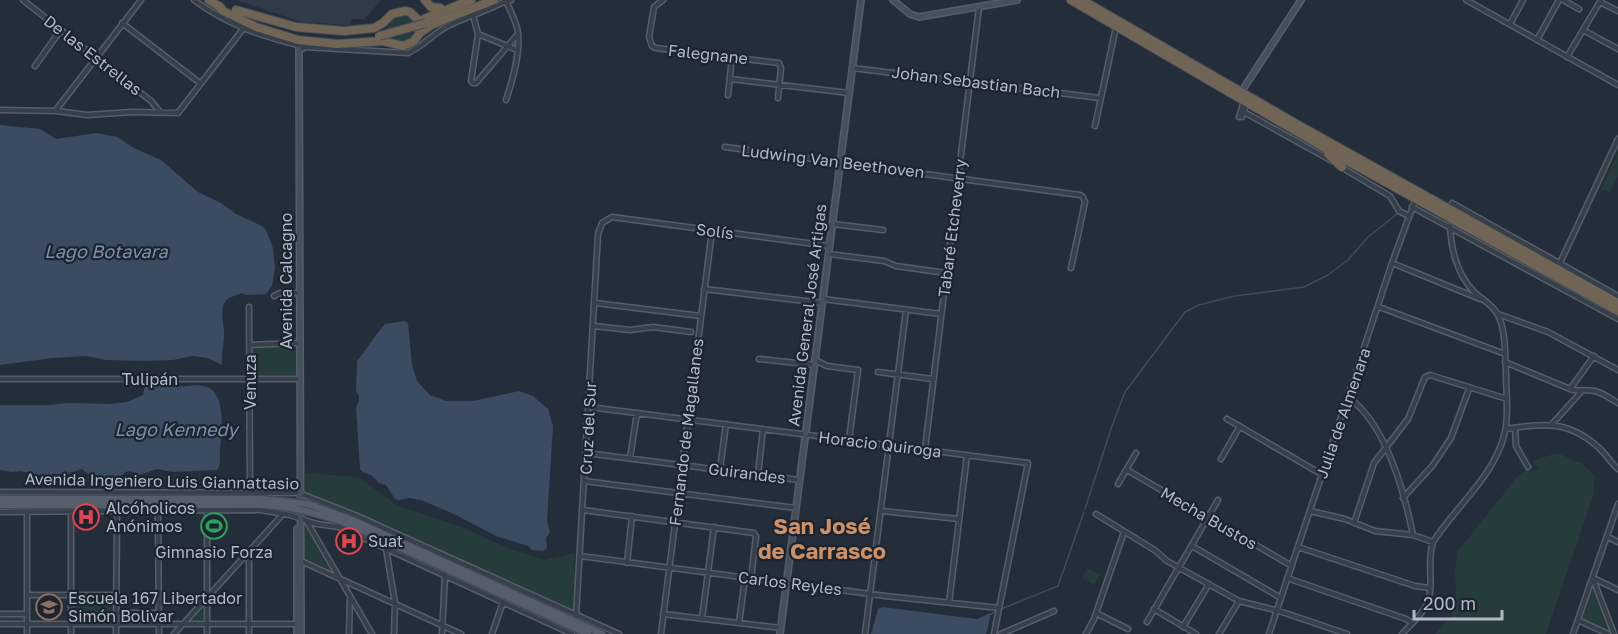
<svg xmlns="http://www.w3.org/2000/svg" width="1618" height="634" viewBox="0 0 1618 634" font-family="'Golos Text',sans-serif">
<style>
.airport{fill:#313b47}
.green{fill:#263b3c}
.water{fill:#3a4b62}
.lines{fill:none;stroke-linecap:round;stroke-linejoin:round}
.stream{stroke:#3a4b62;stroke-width:1.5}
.street-casing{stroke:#555d68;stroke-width:7}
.secondary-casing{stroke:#555d68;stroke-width:8}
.primary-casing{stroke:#434b56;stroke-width:9}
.highway-casing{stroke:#424a55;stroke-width:10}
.street{stroke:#373f4a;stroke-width:4}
.secondary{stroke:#454f5d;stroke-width:5}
.primary{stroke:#555e6a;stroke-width:6}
.highway{stroke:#706455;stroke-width:8}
.highway-bridge-casing{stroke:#424a55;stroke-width:10;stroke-linecap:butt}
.highway-bridge{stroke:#706455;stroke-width:8}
.labels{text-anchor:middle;stroke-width:4.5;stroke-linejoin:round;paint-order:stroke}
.street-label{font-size:16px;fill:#b2bac6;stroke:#1c242f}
.poi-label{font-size:16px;fill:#b2bac6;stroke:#1c242f;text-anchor:start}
.water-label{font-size:18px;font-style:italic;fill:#7c91ac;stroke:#1c242f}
.district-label{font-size:22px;font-weight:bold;fill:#ce9065;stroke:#1c242f}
</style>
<rect width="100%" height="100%" fill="#242e3a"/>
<path class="airport" d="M236,0H381L365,19H352L349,25L301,22Z"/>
<path class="green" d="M387 29a15 15 0 1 1 30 0a15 15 0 1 1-30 0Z
M1618,154V176L1610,193L1601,189Z
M296,346V376L253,377V347Z
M1557,453L1583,464L1595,476L1593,496L1546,634H1435L1452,615L1456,593L1455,572L1458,551L1517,477L1524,471L1539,470L1532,461Z
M305,473L358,477L397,505L464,528L510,549L545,560L575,553L574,610L347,508L313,497L305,492Z
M307,528L332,569V571L304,558V529Z
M1087,568L1100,575L1094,585L1082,578Z
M1592,585L1611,633L1581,620Z
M74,598H113V621H74Z
M204,604L205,621L189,622L188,621Z
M119,615H157V622H119Z
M0,616H24L25,620L0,621Z"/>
<path class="water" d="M0,125L40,129L56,139L97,133L117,137L134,148L161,160L198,192L221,203L236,214L262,226L266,230L273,248L275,268L272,286L266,294L246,295L242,293C236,296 229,296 225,302C220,309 223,322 224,330C225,340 221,353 222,365L208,358L192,356L173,360L148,361L106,360L86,356L53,358L0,365Z
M405,321L408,323L412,365L417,381L430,395L446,401H473L519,391L533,396L548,409L553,426L547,521L550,532L546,538L547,548L543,551L532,550L528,546L496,536L454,514L421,500L409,498L399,500L395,499L386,485L379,483L371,475L364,473L360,469L356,407L359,401V396L356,391L357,361C367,349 374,336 385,324Z
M165,385C179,390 193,382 207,387C226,394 222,431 220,447C219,455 222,463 217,470L173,472L157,469L139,475C135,473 130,470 126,472C124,472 124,474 122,475C111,479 89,478 82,469L66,474L37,475L21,471L12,472L0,470V405H49L67,403L110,404L127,402L143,395L145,386Z
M882,607L977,619L990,613L991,614L986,634H871L878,609Z"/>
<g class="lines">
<path class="stream" d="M1085,509L1112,426L1125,392L1185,312L1199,305L1235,296L1304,287L1328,275L1348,260L1368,237L1397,214
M1001,609L1058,586L1084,512
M991,614L997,611"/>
<g class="street-casing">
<path id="street" d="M23,0L151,101L160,112
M194,0C228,25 258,35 298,45L299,49H302V45H298
M663,0L654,7L649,37L652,46L656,48L779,63L781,68L778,98
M1466,0L1618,85
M1563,0L1579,9
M1600,2L1618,11
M473,15L478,34L517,50
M122,23L200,83
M1510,24L1523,0
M1583,30L1618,49
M478,34L471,81L473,83H476L518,34
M1537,40L1559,0
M303,47L408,53C422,47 433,34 446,27C466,16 489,11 507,0
M1567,57L1601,0
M35,66L60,31
M852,68L1100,98
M730,79L849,93
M728,95L732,57
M506,100C513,79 520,55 518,33C517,22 510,11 506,1L511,0
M0,110L56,111L87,115L132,112L178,113L243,29L230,18
M56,110L141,0
M1244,112L1332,161
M1239,117L1244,101
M1242,117L1247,102
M1095,126L1116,27
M725,147L1080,195L1083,197L1085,202L1071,268
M1341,167L1390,196L1399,211L1409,216
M1452,203L1618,296
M1412,207L1618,319
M833,224L883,230
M829,254L884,261L896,266L946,273
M1392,263L1480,299
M1560,263L1618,139
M704,289L822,303
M274,296L280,293H299
M823,299L941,314
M595,303L701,316
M249,307L250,492
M1379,307L1505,354
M1498,314L1548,332L1618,370
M594,326L630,330L653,327L691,332
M250,345L299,343
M759,359L815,365
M815,360L827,366L858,370L849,440
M1505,362L1570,389C1578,392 1586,389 1595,391C1603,393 1611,399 1618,403
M878,372L933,379
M0,379H299
M1570,389L1594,356
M1348,397C1386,424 1404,491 1413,535
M589,407L1028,463L994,634
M1227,419L1321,474
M1552,424L1581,392
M1515,428L1516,446L1528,467
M1506,429C1543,423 1569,420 1599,448C1606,454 1611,463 1618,469
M925,449L979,7
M586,453L799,480
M630,458L637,413
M1221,459L1240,426
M720,469L726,424
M1127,470L1292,566
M758,474L763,429
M584,481L796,508
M1118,484L1136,453
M0,492L299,493L355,515L619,634
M1403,498L1433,465L1451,438L1469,389
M583,510L754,533L756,536L751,579
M158,511L159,634
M881,511L959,519
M1310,511L1345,519L1375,531L1413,535L1433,542
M0,512L261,510L290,515L317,524L339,527L572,634
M1096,514L1156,551L1167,561L1239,601L1279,611L1347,634
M307,522L372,634
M1354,523L1374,463L1408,419L1425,377L1430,375L1507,399
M1608,537L1618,542
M1192,546L1281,598
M1298,547L1415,586L1430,588
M386,549L395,603L394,634
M247,555L249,561V634
M580,556L886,596L999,608
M301,561L461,634
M627,563L632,516
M1287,578L1406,619L1412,623
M1593,578L1618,590
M1593,579L1614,634
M27,595H116
M949,603L967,455
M1154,609L1196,634
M116,613H159
M1096,613L1128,629
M0,614H26
M663,614L781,628
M576,616L598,234L602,223L612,217L830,246
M702,618L714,527
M1578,620L1608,634
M1147,622L1218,500
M739,623L745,578
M0,624H299
M1183,627L1209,584
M27,634V512
M71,634V511
M116,634L117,511
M174,634L283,514
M207,634V510
M349,634L350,596
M442,634L445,575
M492,634L503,602
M661,634L712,231
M865,634L906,310
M1001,634L1054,611
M1086,634L1094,619L1124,532
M1219,634L1239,601
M1269,634L1392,263L1416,198
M1402,634C1410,625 1422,615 1427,604C1435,585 1426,562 1433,542C1456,506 1495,476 1505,432C1509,413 1506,392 1506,373C1505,355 1506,331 1498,315C1493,305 1483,300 1475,293C1458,276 1451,250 1450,226
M1573,634L1618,504"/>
</g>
<g class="secondary-casing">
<path id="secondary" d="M893,0L910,14L919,17L1017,0
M299,49L301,634
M1240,94L1301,0
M297,529V634
M780,634L861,0"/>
</g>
<g class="primary-casing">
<path id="primary" d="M0,499H259L308,504L353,520L602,634
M0,505H259C292,506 323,514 353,526L588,634"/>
</g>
<g class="highway-casing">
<path id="highway" d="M209,0L221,8
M425,0L431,7L440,8
M1071,0L1344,159L1618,311
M1082,0L1300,126L1618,303
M219,6L223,11L256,27L298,40L337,44L383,41L403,46L413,42L421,32L433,24L494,0
M236,10L296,27L344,31L374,28L383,23L392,14L405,11L410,12L418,20L419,31
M424,19L471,0
M1328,154L1342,167"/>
</g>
<use href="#street" class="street"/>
<use href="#secondary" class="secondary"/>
<use href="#primary" class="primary"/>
<use href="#highway" class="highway"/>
<g class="highway-bridge-casing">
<path id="highway-bridge" d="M379,36L426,23"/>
</g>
<use href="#highway-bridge" class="highway-bridge"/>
</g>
<defs>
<g id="hospital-ring" transform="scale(1.35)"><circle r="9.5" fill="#1c242f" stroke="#e0444e" stroke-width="1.5"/><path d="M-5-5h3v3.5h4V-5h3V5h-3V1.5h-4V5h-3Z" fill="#e0444e"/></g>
<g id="stadium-ring" transform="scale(1.35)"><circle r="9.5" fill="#1c242f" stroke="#2e9e5b" stroke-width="1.5"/><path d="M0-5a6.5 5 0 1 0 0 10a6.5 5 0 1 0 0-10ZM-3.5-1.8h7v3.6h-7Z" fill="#2e9e5b"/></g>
<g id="school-ring" transform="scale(1.35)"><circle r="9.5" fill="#1c242f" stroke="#8d6e63" stroke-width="1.5"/><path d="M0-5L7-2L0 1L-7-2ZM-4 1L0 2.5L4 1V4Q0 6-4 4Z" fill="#8d6e63"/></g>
</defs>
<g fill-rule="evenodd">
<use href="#hospital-ring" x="86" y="517"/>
<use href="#stadium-ring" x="214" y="526"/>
<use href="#hospital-ring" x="349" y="541"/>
<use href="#school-ring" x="49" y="607"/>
</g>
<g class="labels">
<g class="street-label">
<text transform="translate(708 54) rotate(6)" y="6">Falegnane</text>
<text transform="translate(93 55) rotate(38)" y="6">De las Estrellas</text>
<text transform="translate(976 82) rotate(7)" y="6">Johan Sebastian Bach</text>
<text transform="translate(833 161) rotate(7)" y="6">Ludwing Van Beethoven</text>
<text transform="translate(952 228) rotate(-83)" y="6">Tabaré Etcheverry</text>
<text transform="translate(715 231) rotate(7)" y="6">Solís</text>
<text transform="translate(286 281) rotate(-90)" y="6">Avenida Calcagno</text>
<text transform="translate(807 315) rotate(-83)" y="6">Avenida General José Artigas</text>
<text x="150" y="385">Tulipán</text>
<text transform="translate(250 382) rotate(-90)" y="6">Venuza</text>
<text transform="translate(1343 413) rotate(-71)" y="6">Julia de Almenara</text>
<text transform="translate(588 428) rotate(-87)" y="6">Cruz del Sur</text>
<text transform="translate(686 432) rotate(-83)" y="6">Fernando de Magallanes</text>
<text transform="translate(880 444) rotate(7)" y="6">Horacio Quiroga</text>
<text transform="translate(747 473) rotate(7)" y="6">Guirandes</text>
<text transform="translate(162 481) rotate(1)" y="6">Avenida Ingeniero Luis Giannattasio</text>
<text transform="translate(1209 518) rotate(30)" y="6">Mecha Bustos</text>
<text transform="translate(790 583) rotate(7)" y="6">Carlos Reyles</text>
</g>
<g class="poi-label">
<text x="106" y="514">Alcóholicos<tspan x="106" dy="18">Anónimos</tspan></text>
<text x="368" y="547">Suat</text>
<text x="214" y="558" text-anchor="middle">Gimnasio Forza</text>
<text x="68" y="604">Escuela 167 Libertador<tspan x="68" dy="18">Simón Bolivar</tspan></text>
</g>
<g class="water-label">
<text x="106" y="258">Lago Botavara</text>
<text x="176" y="436">Lago Kennedy</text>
</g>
<g class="district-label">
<text x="822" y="534">San José<tspan x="822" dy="25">de Carrasco</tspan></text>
</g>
</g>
<path d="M1414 610v9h88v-9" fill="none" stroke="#b2bac6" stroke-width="3"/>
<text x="1423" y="610" font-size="18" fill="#b2bac6" stroke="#1c242f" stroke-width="4.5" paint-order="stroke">200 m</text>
</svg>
